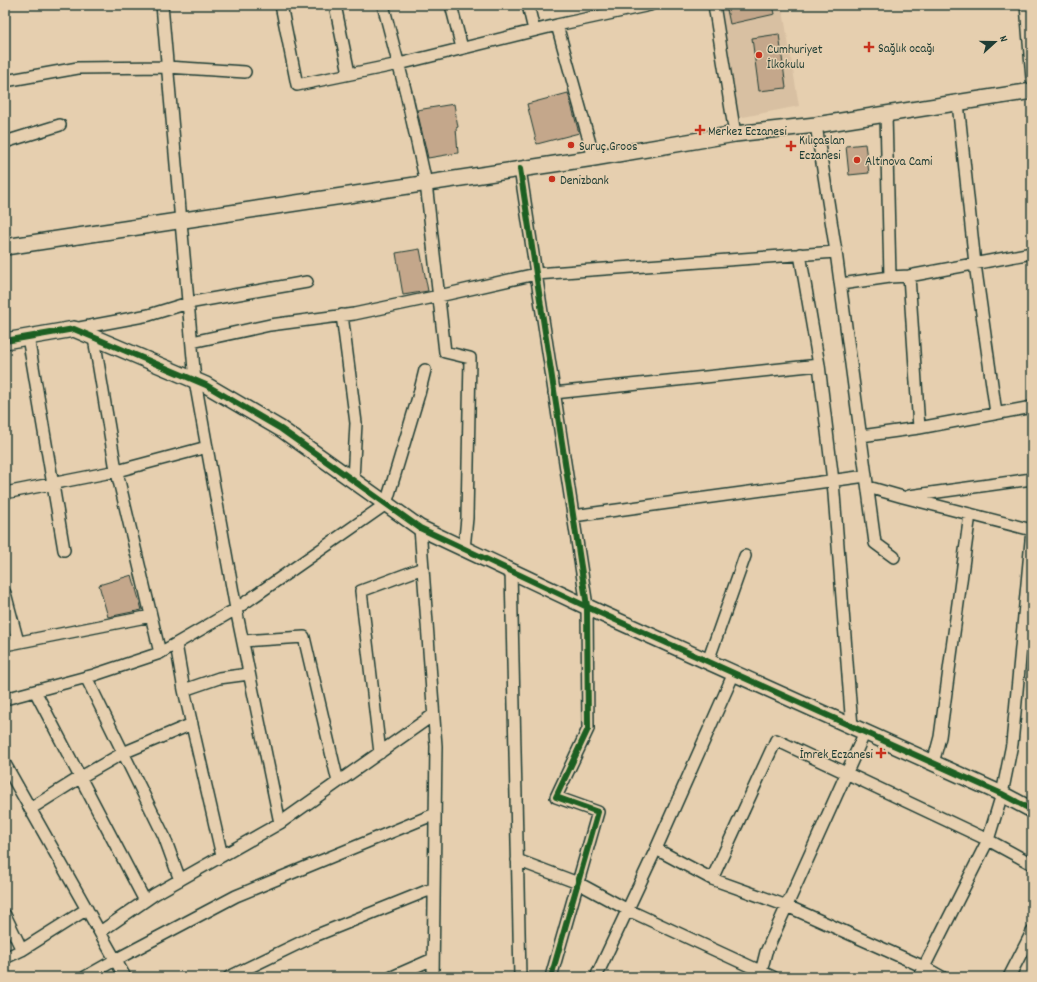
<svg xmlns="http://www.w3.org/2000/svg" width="1037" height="982" viewBox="0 0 1037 982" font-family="Dekko,sans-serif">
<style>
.built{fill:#d8c0a2}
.building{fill:#c4a78b;stroke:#1f3d34}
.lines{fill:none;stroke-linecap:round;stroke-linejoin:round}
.street-casing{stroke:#1f3d34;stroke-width:14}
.secondary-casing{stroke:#1f3d34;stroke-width:18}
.street{stroke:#e6cfaf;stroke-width:11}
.secondary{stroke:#e6cfaf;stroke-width:15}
.cycleway-casing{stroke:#e6cfaf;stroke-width:8}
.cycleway{stroke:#1b5e20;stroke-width:6}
.poi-dot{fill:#c8321e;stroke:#e6cfaf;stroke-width:1.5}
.labels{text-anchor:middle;stroke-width:3;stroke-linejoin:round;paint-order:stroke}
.poi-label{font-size:13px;fill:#1f3d34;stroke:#e6cfaf;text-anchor:start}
</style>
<rect width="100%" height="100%" fill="#e6cfaf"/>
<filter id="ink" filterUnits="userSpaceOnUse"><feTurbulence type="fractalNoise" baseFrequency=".025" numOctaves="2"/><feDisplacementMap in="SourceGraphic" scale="8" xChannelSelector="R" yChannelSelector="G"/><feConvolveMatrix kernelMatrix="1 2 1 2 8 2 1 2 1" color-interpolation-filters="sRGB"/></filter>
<g filter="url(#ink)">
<path class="built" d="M718,5H782L799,106L738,118Z"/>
<path class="building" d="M726,5H773L775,14L730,24Z
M779,34L786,88L759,91L752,38Z
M568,93L579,133L537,144L527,104Z
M454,104L458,127L456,128L458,153L428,158L417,110Z
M865,144L869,173L849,175L846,146Z
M420,249L428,291L403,295L396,253Z
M132,575L142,610L108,617L99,585Z"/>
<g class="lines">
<g class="street-casing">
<path id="street" d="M162,5L195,381L236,609L280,823
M281,5L297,85L399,64L557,25L650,5
M335,5L349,73
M383,5L406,93L426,183L445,352L470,358L467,518L464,549
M451,5L462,48
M528,5L534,30
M714,5L735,134
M1026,5L1032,79
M557,25L594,158
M5,81L78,68L167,67L245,72
M958,103L975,264L996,413
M886,114L890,277
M816,125L836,252L875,543L894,557
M5,142L60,125
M520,169L587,606L588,729L556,797L598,812L551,977
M800,254L819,365L833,481L852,727
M909,276L919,428
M841,284L890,277L909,276L1032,253
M342,315L356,423L353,480
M74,329L149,315L188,303L307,282
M28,337L64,550
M94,338L115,464L160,653
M192,342L270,325L354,314L439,296L536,274L836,252
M554,393L819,365
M861,436L919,428L1032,407
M868,487L903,497L1032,530
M5,493L117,471L207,447
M909,496L1032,479
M573,516L866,476
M420,528L436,746L433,977
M511,571L520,977
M5,593L18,642
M243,641L304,637L338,782
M176,644L184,690L222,856
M5,645L151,616
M708,661L745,556
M86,677L164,836L180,880
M184,690L219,678L249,674
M35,691L145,901
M5,699L94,675L160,653L236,609L386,504L419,394L425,370
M380,753L361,591L423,568
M933,763L940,737L970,514
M5,764L125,977
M30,809L81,777L123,753L192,724
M656,849L712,879L787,906L924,967L942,977
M517,860L578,883L628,910L773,977
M712,879L776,740L988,840L1032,864
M5,915L22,950
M100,932L155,894L280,823L433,715
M5,958L22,950L87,909
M760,976L766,952L865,732
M85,977L115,960L236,896L435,814
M229,977L312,937L434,888
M392,977L433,959
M596,977L656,849L734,673
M919,977L988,840L1002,794L1012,744L1032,530
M1009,977L1032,932"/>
</g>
<g class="secondary-casing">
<path id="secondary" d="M5,247L594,158L735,134L816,125L1032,91
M5,341L74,329L206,385L281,429L420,528L598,612L1002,794L1032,810"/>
</g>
<use href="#street" class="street"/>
<use href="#secondary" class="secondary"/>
<g class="cycleway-casing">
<path id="cycleway" d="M520,169L587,606L588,729L556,797L598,812L551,977
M5,341L74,329L206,385L281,429L420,528L598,612L1002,794L1032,810"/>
</g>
<use href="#cycleway" class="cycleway"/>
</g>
</g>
<g class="poi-dot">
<path d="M867 41h4v4h4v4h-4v4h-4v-4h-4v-4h4z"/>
<circle cx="759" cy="55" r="4"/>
<path d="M698 124h4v4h4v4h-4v4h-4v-4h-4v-4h4z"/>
<circle cx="571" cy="145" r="4"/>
<path d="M789 140h4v4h4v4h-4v4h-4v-4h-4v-4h4z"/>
<circle cx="857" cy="160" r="4"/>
<circle cx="552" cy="179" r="4"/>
<path d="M879 747h4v4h4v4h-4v4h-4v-4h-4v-4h4z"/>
</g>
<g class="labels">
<g class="poi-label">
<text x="878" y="52">Sağlık ocağı</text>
<text x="767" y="53">Cumhuriyet<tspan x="767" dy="15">İlkokulu</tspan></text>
<text x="708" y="135">Merkez Eczanesi</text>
<text x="799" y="144">Kılıçaslan<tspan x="799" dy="15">Eczanesi</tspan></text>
<text x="579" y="150">Suruç Groos</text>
<text x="865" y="165">Altınova Cami</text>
<text x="560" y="184">Denizbank</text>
<text x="873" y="758" text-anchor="end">İmrek Eczanesi</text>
</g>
</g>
<rect width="1037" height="982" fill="none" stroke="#e6cfaf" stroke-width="20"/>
<rect x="10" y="10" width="1017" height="962" fill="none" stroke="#1f3d34" stroke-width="1.5" filter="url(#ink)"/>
<g transform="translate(995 42) rotate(69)" stroke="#e6cfaf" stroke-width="3" paint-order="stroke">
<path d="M0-3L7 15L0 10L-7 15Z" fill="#1f3d34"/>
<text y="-6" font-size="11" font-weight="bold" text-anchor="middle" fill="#1f3d34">N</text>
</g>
</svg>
